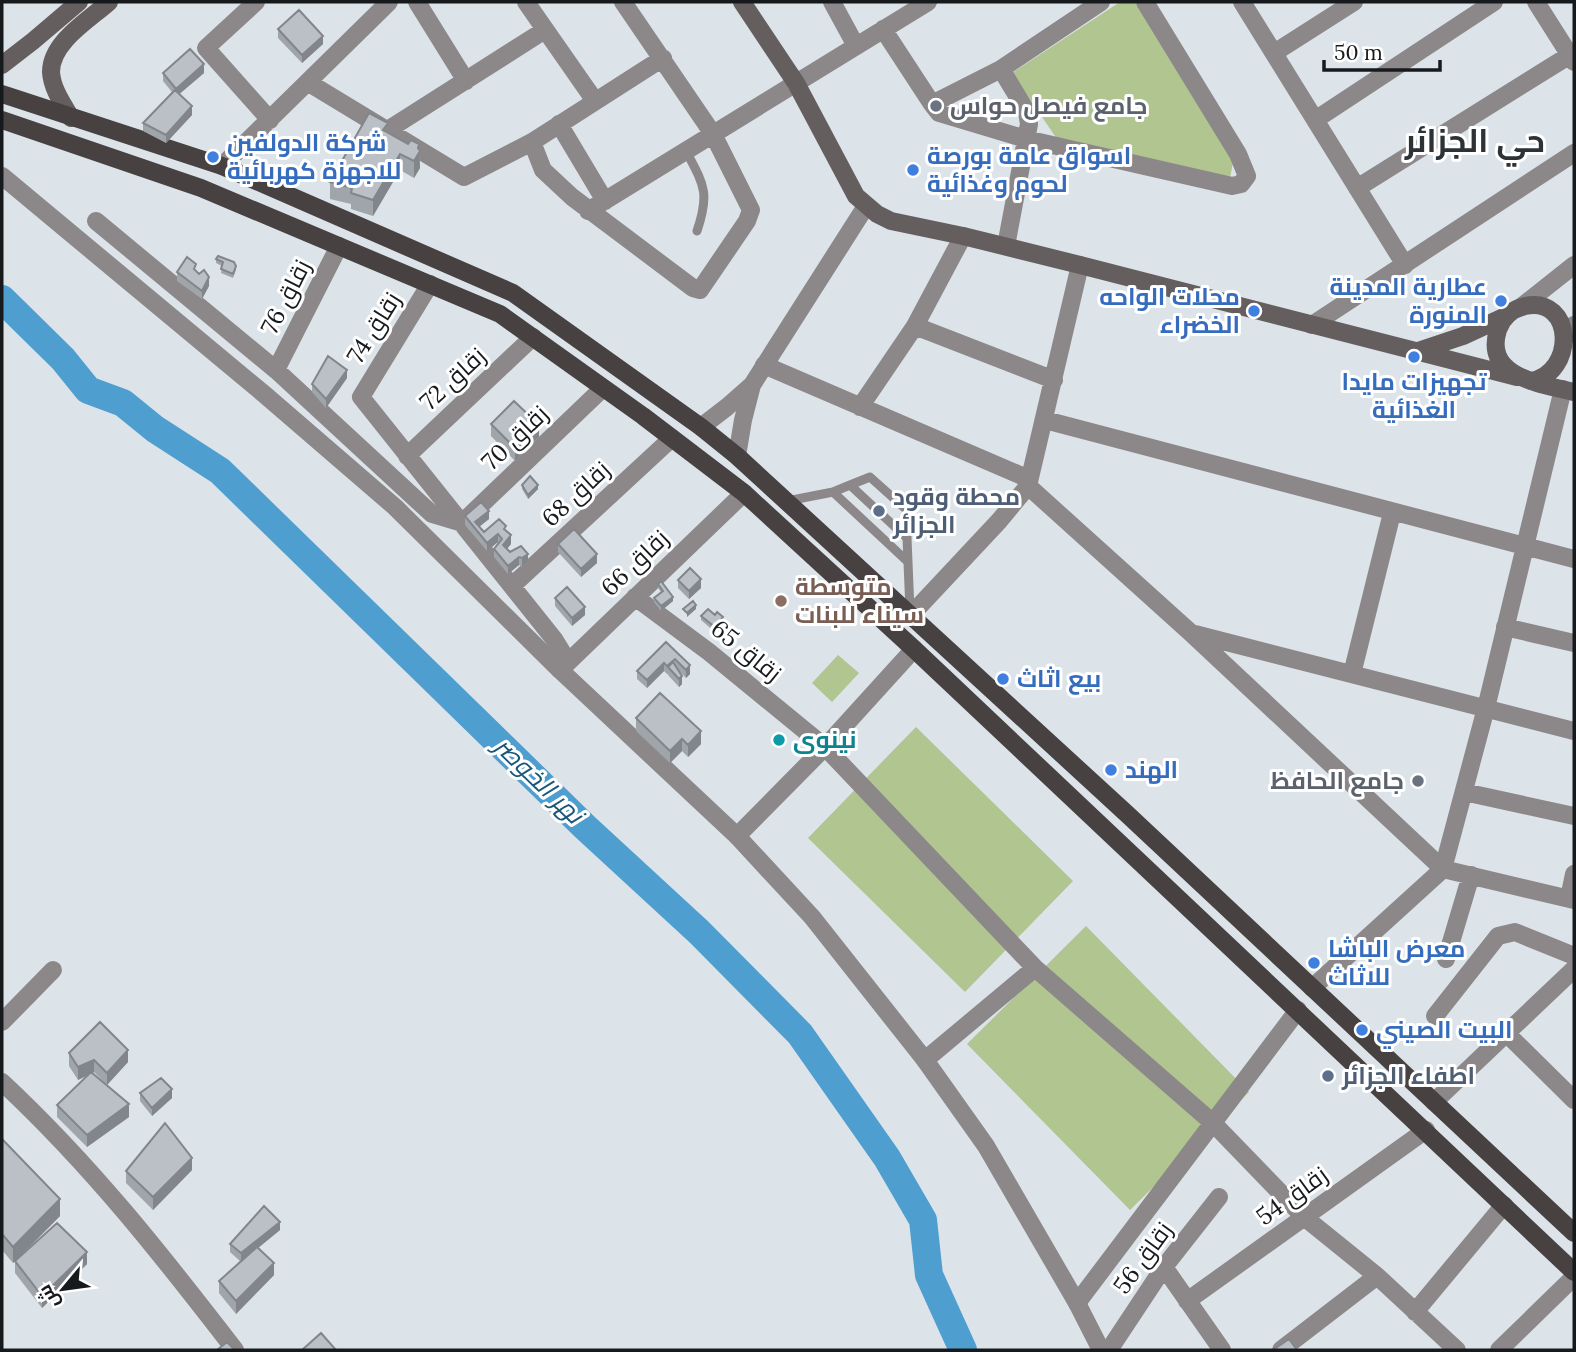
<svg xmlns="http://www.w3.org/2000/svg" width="1576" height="1352" viewBox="0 0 1576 1352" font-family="Lora,Cairo,serif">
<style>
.green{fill:#b0c590}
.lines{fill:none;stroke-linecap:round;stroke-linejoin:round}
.river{stroke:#4e9fd0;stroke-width:28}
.service{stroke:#8c8889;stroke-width:9}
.minor{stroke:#8c8889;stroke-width:18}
.tertiary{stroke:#8c8889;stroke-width:18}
.secondary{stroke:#645e5f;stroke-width:18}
.primary{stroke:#474141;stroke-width:18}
.wall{fill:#a0a5aa}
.shaded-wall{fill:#82868b}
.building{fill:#bac0c6;stroke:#82868b;stroke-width:2}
.worship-dot{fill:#6b7280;stroke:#fff;stroke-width:2.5}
.shop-dot{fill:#3f7fe0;stroke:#fff;stroke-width:2.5}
.service-dot{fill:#5c6f8a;stroke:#fff;stroke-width:2.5}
.education-dot{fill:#8d6e63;stroke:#fff;stroke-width:2.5}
.culture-dot{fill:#0f9aa8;stroke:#fff;stroke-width:2.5}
.labels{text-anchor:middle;stroke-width:6;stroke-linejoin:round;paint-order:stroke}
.worship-label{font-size:24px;font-weight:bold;fill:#5b616d;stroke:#fff;text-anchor:start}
.shop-label{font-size:24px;font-weight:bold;fill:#366cbe;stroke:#fff;text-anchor:start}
.street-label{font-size:24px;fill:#171a1c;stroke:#fff}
.service-label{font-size:24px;font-weight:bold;fill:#4e5e75;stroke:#fff;text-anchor:start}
.education-label{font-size:24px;font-weight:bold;fill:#785e54;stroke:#fff;text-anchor:start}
.culture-label{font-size:24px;font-weight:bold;fill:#0d838f;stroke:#fff;text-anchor:start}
.water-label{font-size:26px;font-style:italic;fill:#1b5779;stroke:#fff}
.district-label{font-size:32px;font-weight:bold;fill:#2d3236;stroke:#fff}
</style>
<rect width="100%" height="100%" fill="#dce3e9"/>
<path class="green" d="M1120,2H1135L1234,157L1230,178L1057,139L1012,73Z
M838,655L859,673L832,702L812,683Z
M916,727L1073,881L965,992L808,838Z
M1086,926L1249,1092L1130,1210L967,1044Z"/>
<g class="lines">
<path class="river" d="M2,299L63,359L88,390L123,403L155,429L220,471L585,827L699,932L800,1034L887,1158L923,1220L929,1275L963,1350"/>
<path class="service" d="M686,151C704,185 710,193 697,231
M850,485L870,477L908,511L907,538
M833,492L907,561
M787,501L833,492L850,485L907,538L910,611"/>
<path class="minor" d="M256,2L206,48L270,120
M417,2L466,81
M526,2L595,101
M832,2L856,46
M1101,2L1001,69L932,104L939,113L1026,139L1232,186L1241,184L1247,176L1238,154L1145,2
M1242,2L1405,265
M1536,2L1574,62
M883,29L932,104
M1274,53L1354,2
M1001,69L1027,112L1029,124L1006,246
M309,83L464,177L532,142L663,58
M1315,120L1494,2
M559,124L605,201
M386,131L545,30
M532,142L543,170L572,197L693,288L700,290L747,221L751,210L713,134L623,2
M222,166L389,2
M1357,188L1570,55
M588,211L928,2
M96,221L276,370L432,514L462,523L603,388
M430,284L361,397L554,639L562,652L560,670
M1312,325L1574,153
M915,326L1054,380
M764,365L1029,479
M276,370L339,246
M860,407L915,326L963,236
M1045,420L1574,559
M407,456L533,337
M1028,486L1191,633L1443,869L1574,900
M513,585L672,438
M635,597L709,652L825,747L1035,968L1213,1123L1304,1217L1377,1276L1457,1350
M910,616L999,521L1028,486L1080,265
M1505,627L1574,643
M1195,634L1574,731
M560,670L744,493
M1352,674L1392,513
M1464,792L1574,816
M737,836L825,747L914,649
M1569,898L1574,874
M1446,959L1471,875
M1312,988L1443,869L1486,708L1563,389
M1435,1016L1498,936L1515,932L1574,956
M2,1022L53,970
M1506,1033L1574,1100
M925,1060L1035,968
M2,1082C91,1165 161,1254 235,1350
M1434,1102L1574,969
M1164,1267L1222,1350
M1187,1301L1426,1130
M1077,1303L1298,1010
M1415,1312L1504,1205
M1109,1350L1164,1267L1219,1197
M1281,1350L1377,1276
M1499,1350L1574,1277"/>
<path class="tertiary" d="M2,176L264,394L395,507L560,670L737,836L812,917L925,1060L986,1146L1077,1303L1101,1350
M1521,307L1574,265
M1570,334L1574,325
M701,427L727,407L752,385L866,206
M737,456L743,420L752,385"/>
<path class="secondary" d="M742,2L796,83L856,196L877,214L891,221L963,236L1080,265L1517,377
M2,65L33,41L79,2
M71,118C63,104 52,89 51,72C51,42 89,20 109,2
M1418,351L1463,336L1506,316
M1531,381C1576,373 1575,296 1525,306C1512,309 1502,318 1498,330C1483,378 1543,384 1574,392"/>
<path class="primary" d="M2,94L222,166L513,293L701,427L737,456L1127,814L1574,1233
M2,120L201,188L500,314L643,416L744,493L914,649L1574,1272"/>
</g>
<path class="wall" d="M278,29L323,44L302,63L278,38Z
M163,73H204L179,94L192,115L166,143L143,131V123L172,92L163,81Z
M388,133L419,150L420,168L414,178L400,170L373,216L351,209V204L330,199V182Z
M216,259L236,266V270L233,278L221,273L222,266L216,263Z
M196,271L209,286L202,299L177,281V272Z
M347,378L326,408L312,392V384Z
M491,424L539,437L515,461L491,436Z
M522,485L538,489L528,499L522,489Z
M465,516L489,519L479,527L484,532L506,531L511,544L507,549L510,552L528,562L522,567L519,565L508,574L494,557V549L498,542L487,551L465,525Z
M558,544L597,563L581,577L558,552Z
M678,580L701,588L689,599L678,588Z
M658,584L673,601L661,611L654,602V598L661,592L658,588Z
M555,598L585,615L572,626L555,606Z
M701,616L723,621L715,632L701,620Z
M666,642L690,674L686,678L679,671L682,684L679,687L668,675V674H667L664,671L647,688L637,679V671Z
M636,718L701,744L688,757L682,751L670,763L636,731Z
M69,1053L128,1062L107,1085L94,1072L93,1073L129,1117L87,1147L57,1117V1105L88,1075L78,1080L69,1066Z
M140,1093L172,1098L152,1116L140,1101Z
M2,1139L60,1216L16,1261L87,1264L42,1308L15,1273V1261L13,1263L2,1250Z
M192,1170L153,1210L126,1183V1171Z
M280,1230L258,1248L274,1275L236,1314L219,1293V1281L240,1261L230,1252V1244Z"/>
<path class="shaded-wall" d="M323,36V44L302,63V55Z
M204,64V73L176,97V89Z
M192,106V115L166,143V135Z
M419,144L420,168L414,178V161Z
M400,154V170L373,216V200Z
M209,277V286L202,299V291Z
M347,370V378L326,408V399Z
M539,425V437L515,461V448Z
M538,485V489L528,499V495Z
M489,511V519L475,530V522Z
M498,534V542L487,551V543Z
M511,535V544L503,553V545Z
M528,554V562L522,567V558Z
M597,554V563L581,577V569Z
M519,557V565L508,574V566Z
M701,579V588L689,599V591Z
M673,597V601L661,611V606Z
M696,605V609L687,617V613Z
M585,607V615L572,626V618Z
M723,617V621L715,632V627Z
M664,663V671L647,688V680Z
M690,665V674L686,678V670Z
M682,676V684L679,687V679Z
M701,731V744L688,757V745Z
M682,739V751L670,763V751Z
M128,1050V1062L107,1085V1073Z
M94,1060V1072L78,1080V1067Z
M172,1089V1098L152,1116V1108Z
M129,1104V1117L87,1147V1135Z
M192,1158V1170L153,1210V1197Z
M60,1199V1216L13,1263V1247Z
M280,1222V1230L241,1262V1253Z
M87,1252V1264L42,1308V1296Z
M274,1263V1275L236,1314V1301Z"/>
<path class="building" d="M299,10L323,36L302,55L278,29Z
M190,49L204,64L176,89L163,73Z
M175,90L192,106L166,135L143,123Z
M369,113L388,123L383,130L408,144L411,140L419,144L418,148L420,151L414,161L400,154L373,200L351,193L352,188L330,182Z
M218,256L234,262L236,266L233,274L221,269L223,262L216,259Z
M187,257L196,264L194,269L199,274L204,270L209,277L202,291L177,272Z
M328,356L347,370L326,399L312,384Z
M514,401L539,425L515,448L491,424Z
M530,476L538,485L528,495L522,485Z
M481,502L489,511L475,522L484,532L499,519L506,526L504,529L511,535L503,545L510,552L521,546L528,554L522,558L519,557L508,566L494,549L502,539L498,534L487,543L465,516Z
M574,529L597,554L581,569L558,544Z
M690,568L701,579L689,591L678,580Z
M661,581L673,597L661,606L654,598L663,591L658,584Z
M567,587L585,607L572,618L555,598Z
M693,601L696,605L687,613L683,609Z
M708,609L715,615L717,612L723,617L715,627L701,616Z
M666,642L690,665L686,670L675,659L667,666L664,663L647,680L637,671Z
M673,662L682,676L679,679L668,667Z
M660,693L701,731L688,745L682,739L670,751L636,718Z
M100,1022L128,1050L107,1073L94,1060L78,1067L69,1053Z
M91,1072L129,1104L87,1135L57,1105Z
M161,1078L172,1089L152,1108L140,1093Z
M165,1123L192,1158L153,1197L126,1171Z
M2,1139L60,1199L13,1247L2,1234Z
M264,1206L280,1222L241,1253L230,1244Z
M57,1223L87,1252L42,1296L15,1261Z
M257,1247L274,1263L236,1301L219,1281Z
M321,1333L336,1350H302Z
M1289,1339L1297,1350H1273Z
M227,1342L235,1350H217Z"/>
<g class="worship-dot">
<circle cx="936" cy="106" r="7"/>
<circle cx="1418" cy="781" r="7"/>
</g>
<g class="shop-dot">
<circle cx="213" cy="157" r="7"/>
<circle cx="913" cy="170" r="7"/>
<circle cx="1501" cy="301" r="7"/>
<circle cx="1254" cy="311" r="7"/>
<circle cx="1414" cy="357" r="7"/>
<circle cx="1003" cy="679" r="7"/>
<circle cx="1111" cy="770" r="7"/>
<circle cx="1314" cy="963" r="7"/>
<circle cx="1362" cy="1030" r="7"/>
</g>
<g class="service-dot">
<circle cx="879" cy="511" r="7"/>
<circle cx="1328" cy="1076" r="7"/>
</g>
<circle class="education-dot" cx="781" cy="601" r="7"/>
<circle class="culture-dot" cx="779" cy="740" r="7"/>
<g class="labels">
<g class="worship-label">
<text x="950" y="114">جامع فيصل حواس</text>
<text x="1404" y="789" text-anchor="end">جامع الحافظ</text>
</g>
<g class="shop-label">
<text x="227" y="151">شركة الدولفين<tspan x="227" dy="28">للاجهزة كهربائية</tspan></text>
<text x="927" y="164">اسواق عامة بورصة<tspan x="927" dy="28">لحوم وغذائية</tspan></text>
<text x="1487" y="295" text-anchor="end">عطارية المدينة<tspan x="1487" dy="28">المنورة</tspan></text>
<text x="1240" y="305" text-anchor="end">محلات الواحه<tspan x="1240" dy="28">الخضراء</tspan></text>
<text x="1414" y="390" text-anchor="middle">تجهيزات مايدا<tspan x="1414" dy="28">الغذائية</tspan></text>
<text x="1017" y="687">بيع اثاث</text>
<text x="1125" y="778">الهند</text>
<text x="1328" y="957">معرض الباشا<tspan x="1328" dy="28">للاثاث</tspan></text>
<text x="1376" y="1038">البيت الصيني</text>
</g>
<g class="street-label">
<text transform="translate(286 297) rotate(-63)" y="8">زقاق 76</text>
<text transform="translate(374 328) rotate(-58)" y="8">زقاق 74</text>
<text transform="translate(453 379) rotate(-43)" y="8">زقاق 72</text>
<text transform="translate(515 438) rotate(-44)" y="8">زقاق 70</text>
<text transform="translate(576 494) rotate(-43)" y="8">زقاق 68</text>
<text transform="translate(635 563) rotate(-44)" y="8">زقاق 66</text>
<text transform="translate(746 651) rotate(39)" y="8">زقاق 65</text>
<text transform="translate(1292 1196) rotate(-36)" y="8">زقاق 54</text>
<text transform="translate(1143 1258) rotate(-54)" y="8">زقاق 56</text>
</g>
<g class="service-label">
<text x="893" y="505">محطة وقود<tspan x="893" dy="28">الجزائر</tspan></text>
<text x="1342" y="1084">اطفاء الجزائر</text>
</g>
<g class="education-label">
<text x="795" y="595">متوسطة<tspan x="795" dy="28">سيناء للبنات</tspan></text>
</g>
<g class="culture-label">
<text x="793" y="748">نينوى</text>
</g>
<g class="water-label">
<text transform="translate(539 780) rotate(44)" y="9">نهر الخوصر</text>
</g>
<g class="district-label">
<text x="1475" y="152">حي الجزائر</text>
</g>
</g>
<rect width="1576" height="1352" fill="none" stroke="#171a1c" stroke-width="7"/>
<g transform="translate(63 1289) rotate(241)" stroke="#ffffff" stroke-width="5" paint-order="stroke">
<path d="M0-5L12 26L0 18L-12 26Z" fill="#171a1c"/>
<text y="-10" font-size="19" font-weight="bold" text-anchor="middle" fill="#171a1c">ش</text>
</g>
<path d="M1324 60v10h116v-10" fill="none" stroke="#171a1c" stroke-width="3.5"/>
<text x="1334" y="60" font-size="21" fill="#171a1c" stroke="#ffffff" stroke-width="5" paint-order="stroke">50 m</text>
</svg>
